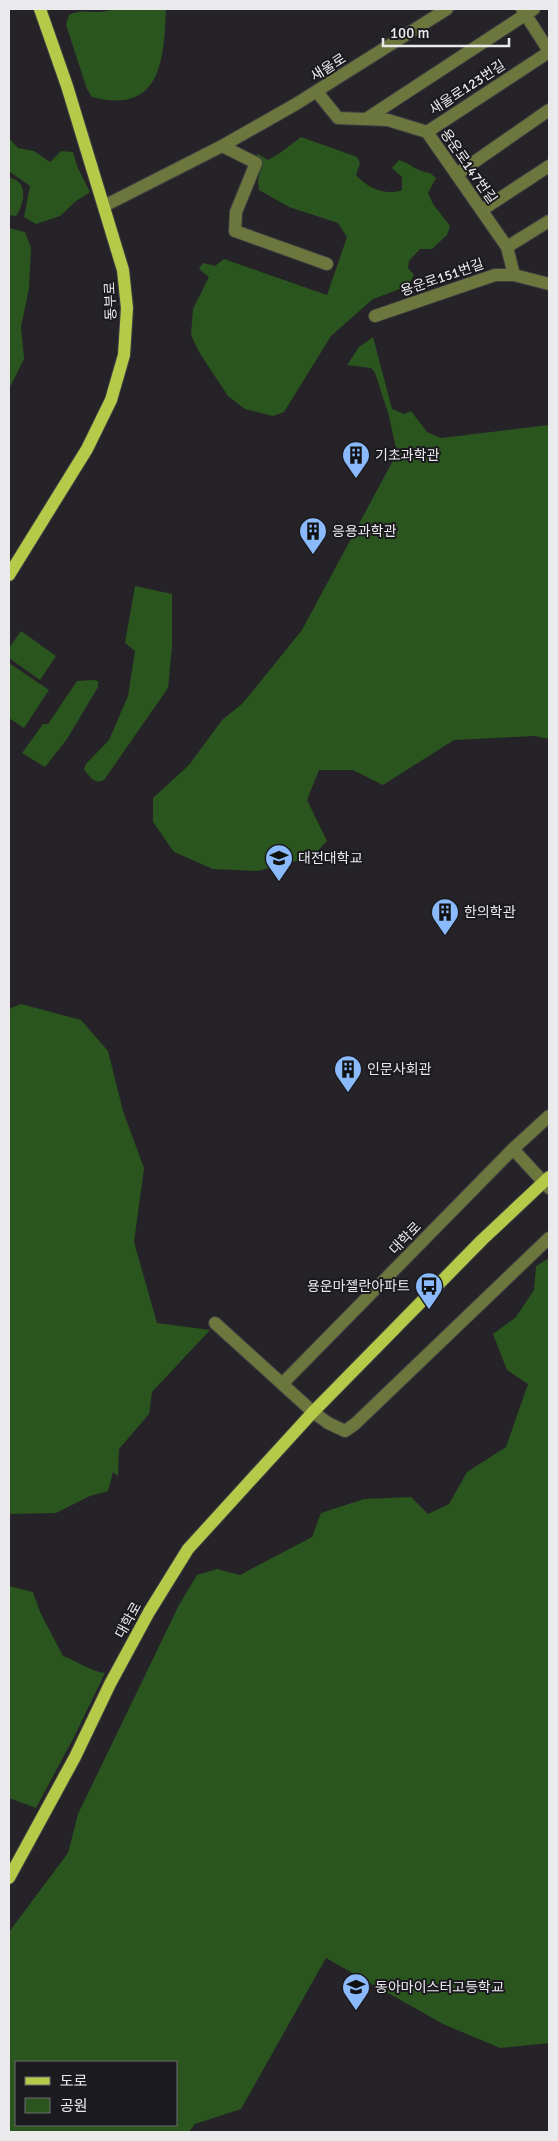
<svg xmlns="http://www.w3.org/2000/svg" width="558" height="2141" viewBox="0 0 558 2141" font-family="Signika,'Noto Sans KR',sans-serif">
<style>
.green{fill:#2a551e;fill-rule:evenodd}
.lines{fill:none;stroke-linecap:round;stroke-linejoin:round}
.minor-casing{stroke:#413f43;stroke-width:14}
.major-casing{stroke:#413f43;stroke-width:14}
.minor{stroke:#6c773d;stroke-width:12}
.major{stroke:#b6ca49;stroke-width:12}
.labels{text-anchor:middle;stroke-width:4;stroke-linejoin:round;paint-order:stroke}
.street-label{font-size:14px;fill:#eae9ec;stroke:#1b1a1e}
.poi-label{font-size:14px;fill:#eae9ec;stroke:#1b1a1e;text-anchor:start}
</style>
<rect width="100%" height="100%" fill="#252328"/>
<path class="green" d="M113,9H166C164,60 161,115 92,97L87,89L66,25L69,15C83,7 98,16 113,9Z
M301,137L357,157L360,163L356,175C367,188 386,196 402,190V177L392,168L399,160C411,164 418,172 430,173L436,178L428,193L433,204L450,226L447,235L432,249H420L409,261L408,268L414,275L408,286L373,299L331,336L284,412L273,416L245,409L228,396L199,352L191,335L193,309L209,277L199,269L203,263L215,266L224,259L327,295L347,237L338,223L289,207L259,190L258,181L262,161L256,156L258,154L268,160L280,153Z
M9,138L18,148L34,151L50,162L61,151L73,152L77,166L90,192L76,201L60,216L36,224L24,217L30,186L10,172L9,173Z
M10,178C29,181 24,205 16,216L9,215Z
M9,228L25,232L31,248L29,288L21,327L24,359L9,389Z
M373,337L392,409L404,414L411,411L427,432L441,438L549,425V739L535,736L454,740L383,785L353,770H319L307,800L327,841L312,857L258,871L213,869L174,852L153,822V798L189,765L222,720L243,703L302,630L397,453L389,416L375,373L371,368L347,365L359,347Z
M135,586L172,594V647L168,688L104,780L98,782L92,779L84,770L86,764L109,740L128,696L135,651L125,643Z
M21,631L56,656L40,680L9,658V648Z
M9,663L49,690L24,728L9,718Z
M92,680L98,681V687L67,739L45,767L22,753L43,724H48L77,681Z
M21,1004L81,1020L108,1051L123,1111L144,1168L134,1242L157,1323L210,1330L152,1392L149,1414L119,1449L118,1476L113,1472L108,1491L90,1496L56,1513L9,1514V1009Z
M549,1258V2043L500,2048L443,2024L326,1958L241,2109L195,2124L189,2132H9V1932L68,1853L78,1814L179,1605L197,1575L217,1569L240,1575L312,1537L321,1513L364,1499L411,1497L428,1514L449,1504L467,1472L506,1447L528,1384L507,1370L493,1334L516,1317L534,1290L536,1266ZM16,2062H176V2125H16Z
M9,1586L33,1592L40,1612L63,1656C77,1661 90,1671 105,1673L74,1737L36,1808L9,1798Z"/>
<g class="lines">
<g class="minor-casing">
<path id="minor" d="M522,9L549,51
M317,92L338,118L388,120L427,132L507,247L514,275
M366,119L534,9
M427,132L549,52
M222,146L256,163L236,212L235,231L327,264
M457,174L549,110
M104,206L222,146L296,104L447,9
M482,210L549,166
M507,247L549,221
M375,316L495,275H514L549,284
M513,1149L549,1188
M215,1323L313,1412L328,1423L345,1431L355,1424L549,1238
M283,1383L513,1149L549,1116"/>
</g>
<g class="major-casing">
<path id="major" d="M9,575L87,449L111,400L124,355L127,308L123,270L67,86L40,9
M9,1878L75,1757L110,1684L149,1612L188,1549L313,1412L482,1240L549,1177"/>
</g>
<use href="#minor" class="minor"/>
<use href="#major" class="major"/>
</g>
<defs>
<g id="building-pin" transform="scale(1.4375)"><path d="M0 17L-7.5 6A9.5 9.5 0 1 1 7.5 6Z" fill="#8abafc" stroke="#1b1a1e"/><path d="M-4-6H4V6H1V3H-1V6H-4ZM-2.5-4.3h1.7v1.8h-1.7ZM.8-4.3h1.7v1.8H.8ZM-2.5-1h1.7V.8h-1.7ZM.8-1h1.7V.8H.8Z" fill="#111"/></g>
<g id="university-pin" transform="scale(1.4375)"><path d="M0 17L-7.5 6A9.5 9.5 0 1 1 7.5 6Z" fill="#8abafc" stroke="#1b1a1e"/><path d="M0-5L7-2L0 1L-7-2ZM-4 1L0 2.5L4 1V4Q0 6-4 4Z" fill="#111"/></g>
<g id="bus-pin" transform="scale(1.4375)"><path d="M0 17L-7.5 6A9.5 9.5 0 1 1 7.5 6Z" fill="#8abafc" stroke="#1b1a1e"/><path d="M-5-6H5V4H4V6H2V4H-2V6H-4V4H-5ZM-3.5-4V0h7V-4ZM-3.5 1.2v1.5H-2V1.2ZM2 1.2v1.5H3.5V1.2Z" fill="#111"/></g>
<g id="school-pin" transform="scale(1.4375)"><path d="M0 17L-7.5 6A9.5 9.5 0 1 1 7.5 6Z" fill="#8abafc" stroke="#1b1a1e"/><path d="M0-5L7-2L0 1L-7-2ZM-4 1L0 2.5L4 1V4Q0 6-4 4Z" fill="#111"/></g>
</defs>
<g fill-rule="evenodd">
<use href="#building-pin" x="356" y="455"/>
<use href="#building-pin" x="313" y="531"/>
<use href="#university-pin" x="279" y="858"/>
<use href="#building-pin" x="445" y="912"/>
<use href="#building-pin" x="348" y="1069"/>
<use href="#bus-pin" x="429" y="1286"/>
<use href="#school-pin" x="356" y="1987"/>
</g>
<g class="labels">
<g class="street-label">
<text transform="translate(328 67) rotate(-32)" y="5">새울로</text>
<text transform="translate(467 87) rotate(-33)" y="5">새울로123번길</text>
<text transform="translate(469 166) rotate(55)" y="5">용운로147번길</text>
<text transform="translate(442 277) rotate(-19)" y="5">용운로151번길</text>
<text transform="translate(110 301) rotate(-92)" y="5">동부로</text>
<text transform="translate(405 1238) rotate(-46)" y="5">대학로</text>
<text transform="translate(128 1620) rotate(-61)" y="5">대학로</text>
</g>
<g class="poi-label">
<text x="375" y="460">기초과학관</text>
<text x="332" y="536">응용과학관</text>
<text x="298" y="863">대전대학교</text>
<text x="464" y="917">한의학관</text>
<text x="367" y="1074">인문사회관</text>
<text x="410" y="1291" text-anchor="end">용운마젤란아파트</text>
<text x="375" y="1992">동아마이스터고등학교</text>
</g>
</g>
<rect width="558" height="2141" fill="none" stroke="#eae9ec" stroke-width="20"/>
<rect x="15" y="2061" width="162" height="65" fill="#1b1a1e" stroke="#6e6d70"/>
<rect x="25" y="2077" width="25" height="8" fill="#b6ca49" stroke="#6e6d70"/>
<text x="60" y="2086" font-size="15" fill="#eae9ec">도로</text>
<rect x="25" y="2098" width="25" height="15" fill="#2a551e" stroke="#6e6d70"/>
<text x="60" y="2111" font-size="15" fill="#eae9ec">공원</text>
<path d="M383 38v8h126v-8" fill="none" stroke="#eae9ec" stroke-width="2.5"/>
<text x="390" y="38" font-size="15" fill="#eae9ec" stroke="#1b1a1e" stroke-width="4" paint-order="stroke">100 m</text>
</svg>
